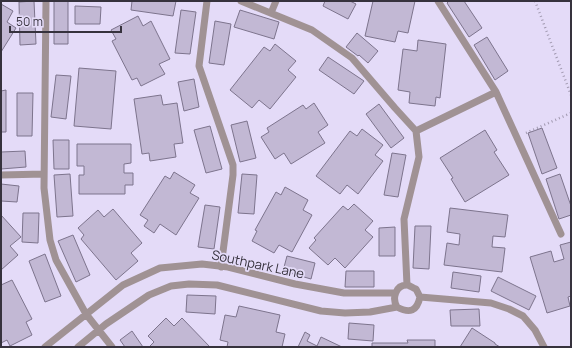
<svg xmlns="http://www.w3.org/2000/svg" width="572" height="348" viewBox="0 0 572 348" font-family="Manrope,sans-serif">
<style>
.building{fill:#c2b8d4;stroke:#7d748d}
.lines{fill:none;stroke-linecap:round;stroke-linejoin:round}
.path{stroke:#a29ab1;stroke-width:2.5;stroke-dasharray:1 3;stroke-linecap:butt}
.lane{stroke:#a09294;stroke-width:7}
.labels{text-anchor:middle;stroke-width:3.5;stroke-linejoin:round;paint-order:stroke}
.street-label{font-size:13px;fill:#36323d;stroke:#e4dbf8}
</style>
<rect width="100%" height="100%" fill="#e4dbf8"/>
<path class="building" d="M34,1L36,44L20,45L19,2Z
M54,1H68V44H54Z
M132,1H176L173,16L131,10Z
M325,1H350L356,4L348,19L323,6Z
M373,1H415L408,33L398,31L395,42L365,36Z
M449,1H464L482,28L469,37L447,3Z
M1,4L13,11L7,22L16,28L1,52Z
M75,6L101,7L100,24H75Z
M181,10L196,12L190,54L175,53Z
M240,10L279,22L274,39L234,27Z
M138,16L143,26L151,21L170,59L159,64L165,74L141,86L137,78L132,80L112,41L116,39L111,30Z
M215,21L231,24L224,65L209,63Z
M357,33L378,51L368,63L359,55L358,56L346,47Z
M487,37L508,71L495,80L474,45Z
M418,40L446,44L440,98L436,97L435,106L409,103L410,92L398,90L403,49L417,51Z
M275,44L296,61L288,70L296,77L270,109L259,100L252,108L230,90L264,47L270,51Z
M328,57L364,81L354,94L319,70Z
M79,68L116,71L111,129L74,126Z
M56,75L71,76L66,119L51,117Z
M194,79L199,107L184,111L178,82Z
M6,90V132H1V91Z
M17,93H33L32,136H17Z
M161,95L163,105L177,103L183,143L174,144L176,157L150,161L149,153L142,154L134,99Z
M314,103L328,125L318,132L325,143L291,164L284,153L275,159L261,137L269,132L267,128L303,105L306,109Z
M379,104L404,138L391,148L366,114Z
M247,121L256,158L240,162L231,125Z
M210,126L222,169L206,173L194,130Z
M542,128L557,168L542,174L528,133Z
M362,129L383,145L375,155L383,161L358,194L347,185L340,194L316,176L350,131L357,136Z
M485,130L497,150L494,152L509,175L465,202L451,179L453,178L440,158Z
M53,140H69V169H54Z
M77,144H131V163L124,164V173H133V185H125V194H79V175H84V166H77Z
M25,151L26,167L1,169V152Z
M392,153L406,155L398,197L384,195Z
M174,172L195,185L190,193L199,198L176,235L160,224L154,233L144,226L148,220L140,215L165,176L170,179Z
M70,174L73,216L57,217L54,175Z
M242,174L257,175L254,214L238,213Z
M560,174L571,206V215L559,219L546,179Z
M1,184L19,186L17,202L1,201Z
M285,187L308,200L303,210L312,215L292,252L279,245L274,253L252,241L257,231L255,230L276,192L281,195Z
M354,204L373,221L365,230L373,237L345,268L335,258L328,265L309,248L316,240L314,238L343,206L348,210Z
M205,205L220,207L214,249L198,247Z
M450,208L508,215L505,237L493,236L492,247L505,248L502,272L444,265L447,243L459,245L460,234L447,232Z
M113,209L142,243L131,253L138,261L116,280L81,239L84,235L78,228L98,210L104,217Z
M23,213H39L38,243L22,242Z
M1,215L21,237L10,246L18,255L1,270Z
M415,226H431L429,269L413,268Z
M395,227V256H379V228Z
M73,235L90,275L76,282L58,241Z
M571,242V296L568,297L570,306L547,313L530,257L551,251L554,262L564,259L560,245Z
M45,254L61,296L45,302L29,261Z
M287,256L315,263L311,279L283,271Z
M346,271H374V287H345Z
M453,272L481,276L479,292L451,288Z
M498,277L536,296L529,310L491,291Z
M12,280L32,319L26,322L32,335L10,346L7,340L1,343V285Z
M187,295L216,296L215,314L186,312Z
M239,306L280,315L276,332L285,334L282,347H227L228,342L220,340L225,315L236,317Z
M479,309L480,326H451L450,310Z
M166,318L174,326L182,318L210,347H151L150,346L154,342L148,336Z
M349,323L374,325L373,341L348,339Z
M472,328L495,343V344L500,347H460Z
M132,331L143,347H125L120,340Z
M305,332L310,335L307,341L317,346L321,337L342,347H298Z
M407,340H435V347H372V343H408Z"/>
<g class="lines">
<path class="path" d="M535,1L571,95
M526,133L571,113"/>
<path class="lane" d="M46,1L44,188L50,240L56,260L86,314L112,347
M207,1L199,66L233,165V175L221,267
M241,1L312,30L352,58L395,108L416,131L419,157L404,219L407,285
M438,1L496,92L561,234
M271,13L276,1
M416,131L496,92
M1,175L44,174
M420,297L491,303L509,309L523,316L535,330L544,347
M45,347L123,285L160,268L202,264L228,267L295,284L344,293H395
M78,347L106,324L149,295L171,286L189,284L217,285L321,311L345,313L370,312L397,307C410,314 417,311 420,297L416,289C413,288 409,285 407,285C395,285 392,299 397,307"/>
</g>
<g class="labels">
<g class="street-label">
<text transform="translate(258 264) rotate(12)" y="5">Southpark Lane</text>
</g>
</g>
<rect width="572" height="348" fill="none" stroke="#36323d" stroke-width="4"/>
<path d="M10 26v6h111v-6" fill="none" stroke="#36323d" stroke-width="2"/>
<text x="16" y="26" font-size="12" fill="#36323d" stroke="#e4dbf8" stroke-width="3" paint-order="stroke">50 m</text>
</svg>
